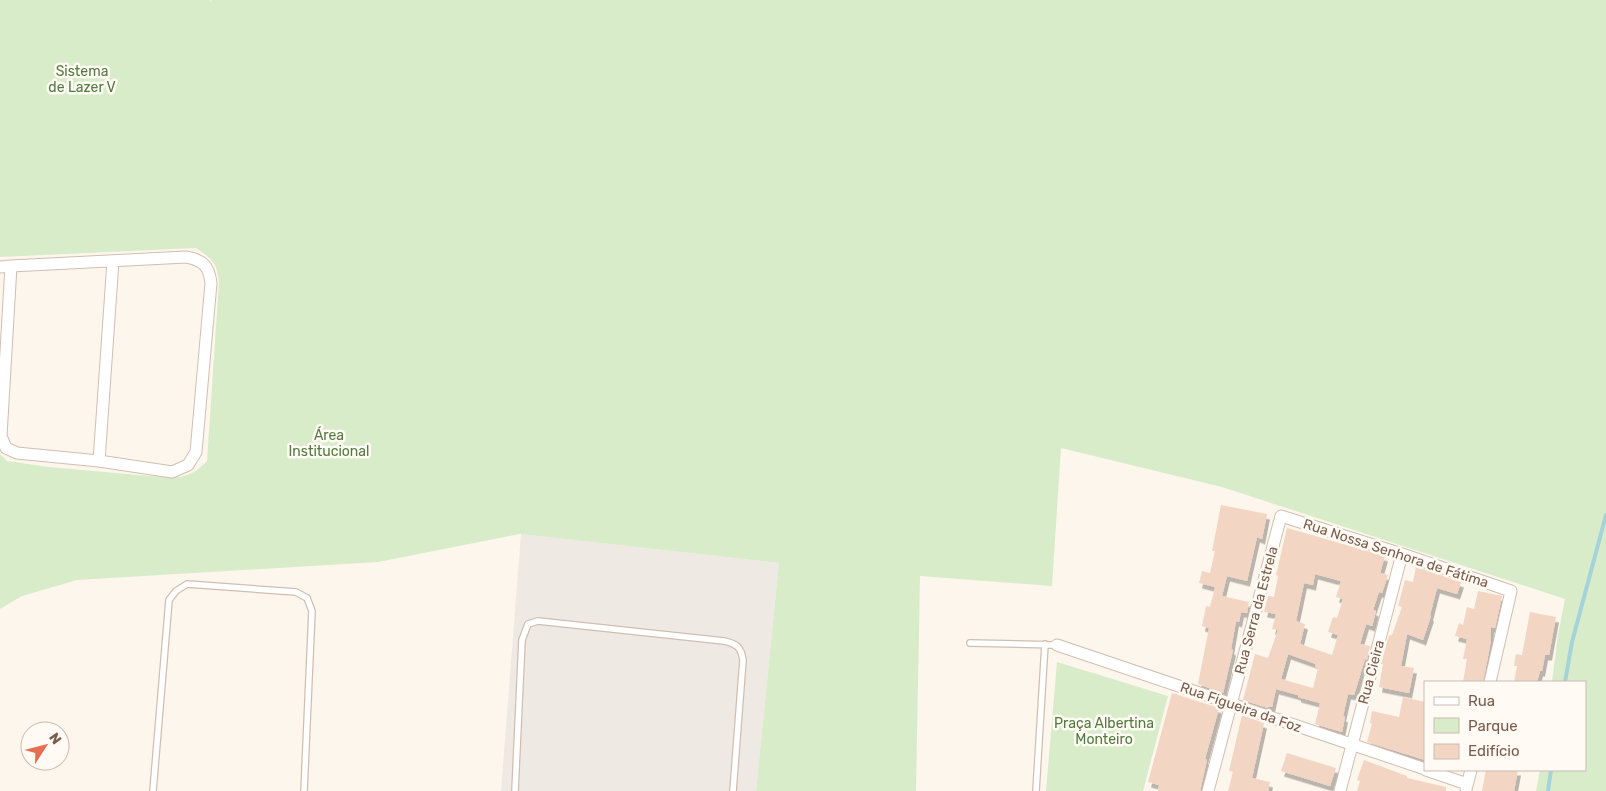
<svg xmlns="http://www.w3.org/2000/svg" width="1606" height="791" viewBox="0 0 1606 791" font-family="Rubik,sans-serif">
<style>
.industrial{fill:#efe9e4}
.green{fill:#d8ecc9}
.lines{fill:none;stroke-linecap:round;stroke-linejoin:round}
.stream{stroke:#a5d3da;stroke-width:4}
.building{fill:#f3d5c3;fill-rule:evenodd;filter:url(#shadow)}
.service-casing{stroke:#d1beb0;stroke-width:8}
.minor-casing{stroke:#d1beb0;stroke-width:13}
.service{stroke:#fff;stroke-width:5.5}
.minor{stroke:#fff;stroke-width:11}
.labels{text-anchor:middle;stroke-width:5;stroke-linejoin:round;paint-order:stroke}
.park-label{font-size:14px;fill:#537a41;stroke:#fffaf3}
.street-label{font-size:14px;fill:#7a5c4d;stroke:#fffaf3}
</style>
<defs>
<filter id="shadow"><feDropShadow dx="3" dy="5.5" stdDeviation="0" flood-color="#0004"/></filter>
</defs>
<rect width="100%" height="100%" fill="#fdf6ec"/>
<path class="industrial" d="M521,534L779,563L756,791H501Z"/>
<path class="green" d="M0,0H210L211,2V0H1606V791H1536L1540,770H1585V682H1552L1558,635L1565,599L1222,487L1061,448L1052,586L920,576L916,791H756L779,563L520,534L378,562L77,580L22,596L0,609V454L7,461L49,467L172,478C189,476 195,473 207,461L219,282C217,262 212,259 196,248L0,257Z
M1057,662L1168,696L1143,791H1046Z"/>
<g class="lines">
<path class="stream" d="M1565,682L1572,642L1606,515
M1548,791L1551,770"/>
</g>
<path class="building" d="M1221,505L1267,514L1262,539L1257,537L1247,581L1227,576L1222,596L1249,602L1247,613L1241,612L1239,622L1236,621L1231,649L1233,650L1223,693L1198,684L1209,628L1202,626L1206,606L1210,607L1215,587L1199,583L1202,571L1210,573L1215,551H1212Z
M1287,528L1385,556L1380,573L1388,575L1382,593L1379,592L1373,610L1376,611L1372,626L1366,624L1360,644L1370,646L1367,660L1365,659L1354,695L1348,694L1343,716L1345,717L1342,732L1315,724L1320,703L1298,697V695L1276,689L1272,707H1268V708L1243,700L1255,654L1268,658L1278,630L1272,629L1276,614L1264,612L1268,596L1274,597L1278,576L1276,575ZM1315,574L1341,581L1336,597L1343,599L1337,618L1333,617L1328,632L1338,635L1332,655L1300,644L1305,624L1296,621L1304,583L1313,585ZM1288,654L1316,664L1315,667L1318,668L1313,688L1281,679Z
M1416,567L1461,582L1457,594L1437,588L1430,615L1431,616L1423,640L1407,634L1401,666L1414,668L1409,693L1379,687L1383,664H1381L1389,635H1392L1402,607L1398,606L1405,580L1413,582Z
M1478,591L1502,596L1495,628L1491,627L1490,646L1483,682H1463L1467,659H1463L1467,639L1455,636L1459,623L1463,625L1467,607L1474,609Z
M1530,612L1556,617L1549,655H1545L1542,671H1540L1537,682H1514L1517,666H1514L1516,654L1522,655Z
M1172,693L1219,708L1205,759L1207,760L1200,791H1158L1159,785L1148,782Z
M1403,697L1425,702V760L1367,742L1372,724L1370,723L1372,711L1399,717Z
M1242,715L1264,723L1252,778L1270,782L1268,791H1228L1233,772L1229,771Z
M1287,753L1336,768L1330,786L1281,771Z
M1364,760L1407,776V778L1446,787V791H1357L1360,781L1357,780Z
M1486,770H1518L1514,791H1482Z"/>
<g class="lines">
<g class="service-casing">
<path id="service" d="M970,643L1057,645
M153,791L169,600L176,591L187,584L296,592L307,598L312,611L304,791
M515,791L522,640L528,624L538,621L724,641C737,644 741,647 743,660L733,791
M1036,791L1045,644"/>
</g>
<g class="minor-casing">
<path id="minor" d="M0,267L11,266L186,257C203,260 209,266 211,283L196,452L188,465L172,472L99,461L17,453L6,448L1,436L11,266
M99,461L113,261
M1057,645L1425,769
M1426,770L1467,784
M1466,789L1471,770
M1208,791L1281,516L1402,554L1511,591L1490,682
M1340,791L1402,554"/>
</g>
<use href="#service" class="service"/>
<use href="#minor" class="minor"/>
</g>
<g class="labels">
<g class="park-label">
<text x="82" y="76">Sistema<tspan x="82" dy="16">de Lazer V</tspan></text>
<text x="329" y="440">Área<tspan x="329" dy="16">Institucional</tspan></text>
<text x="1104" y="728">Praça Albertina<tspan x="1104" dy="16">Monteiro</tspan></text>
</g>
<g class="street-label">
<text transform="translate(1396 553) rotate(18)" y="5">Rua Nossa Senhora de Fátima</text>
<text transform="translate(1256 610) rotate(-75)" y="5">Rua Serra da Estrela</text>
<text transform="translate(1371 672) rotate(-75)" y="5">Rua Cieira</text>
<text transform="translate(1241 707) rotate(19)" y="5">Rua Figueira da Foz</text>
</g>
</g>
<rect x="1424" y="681" width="162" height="90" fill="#fffaf3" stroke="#cabbb1"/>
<rect x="1434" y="697" width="25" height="8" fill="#ffffff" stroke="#cabbb1"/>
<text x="1468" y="706" font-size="15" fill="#7a5c4d">Rua</text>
<rect x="1434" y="718" width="25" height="15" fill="#d8ecc9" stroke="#cabbb1"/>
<text x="1468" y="731" font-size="15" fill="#7a5c4d">Parque</text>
<rect x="1434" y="744" width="25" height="15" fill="#f3d5c3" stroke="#cabbb1"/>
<text x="1468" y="756" font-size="15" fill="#7a5c4d">Edifício</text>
<g transform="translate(45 746) rotate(54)"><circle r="24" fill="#fffaf3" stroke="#cabbb1"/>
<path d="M0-4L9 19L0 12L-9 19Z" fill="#e76f51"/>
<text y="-8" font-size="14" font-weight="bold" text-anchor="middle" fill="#7a5c4d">N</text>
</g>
</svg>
